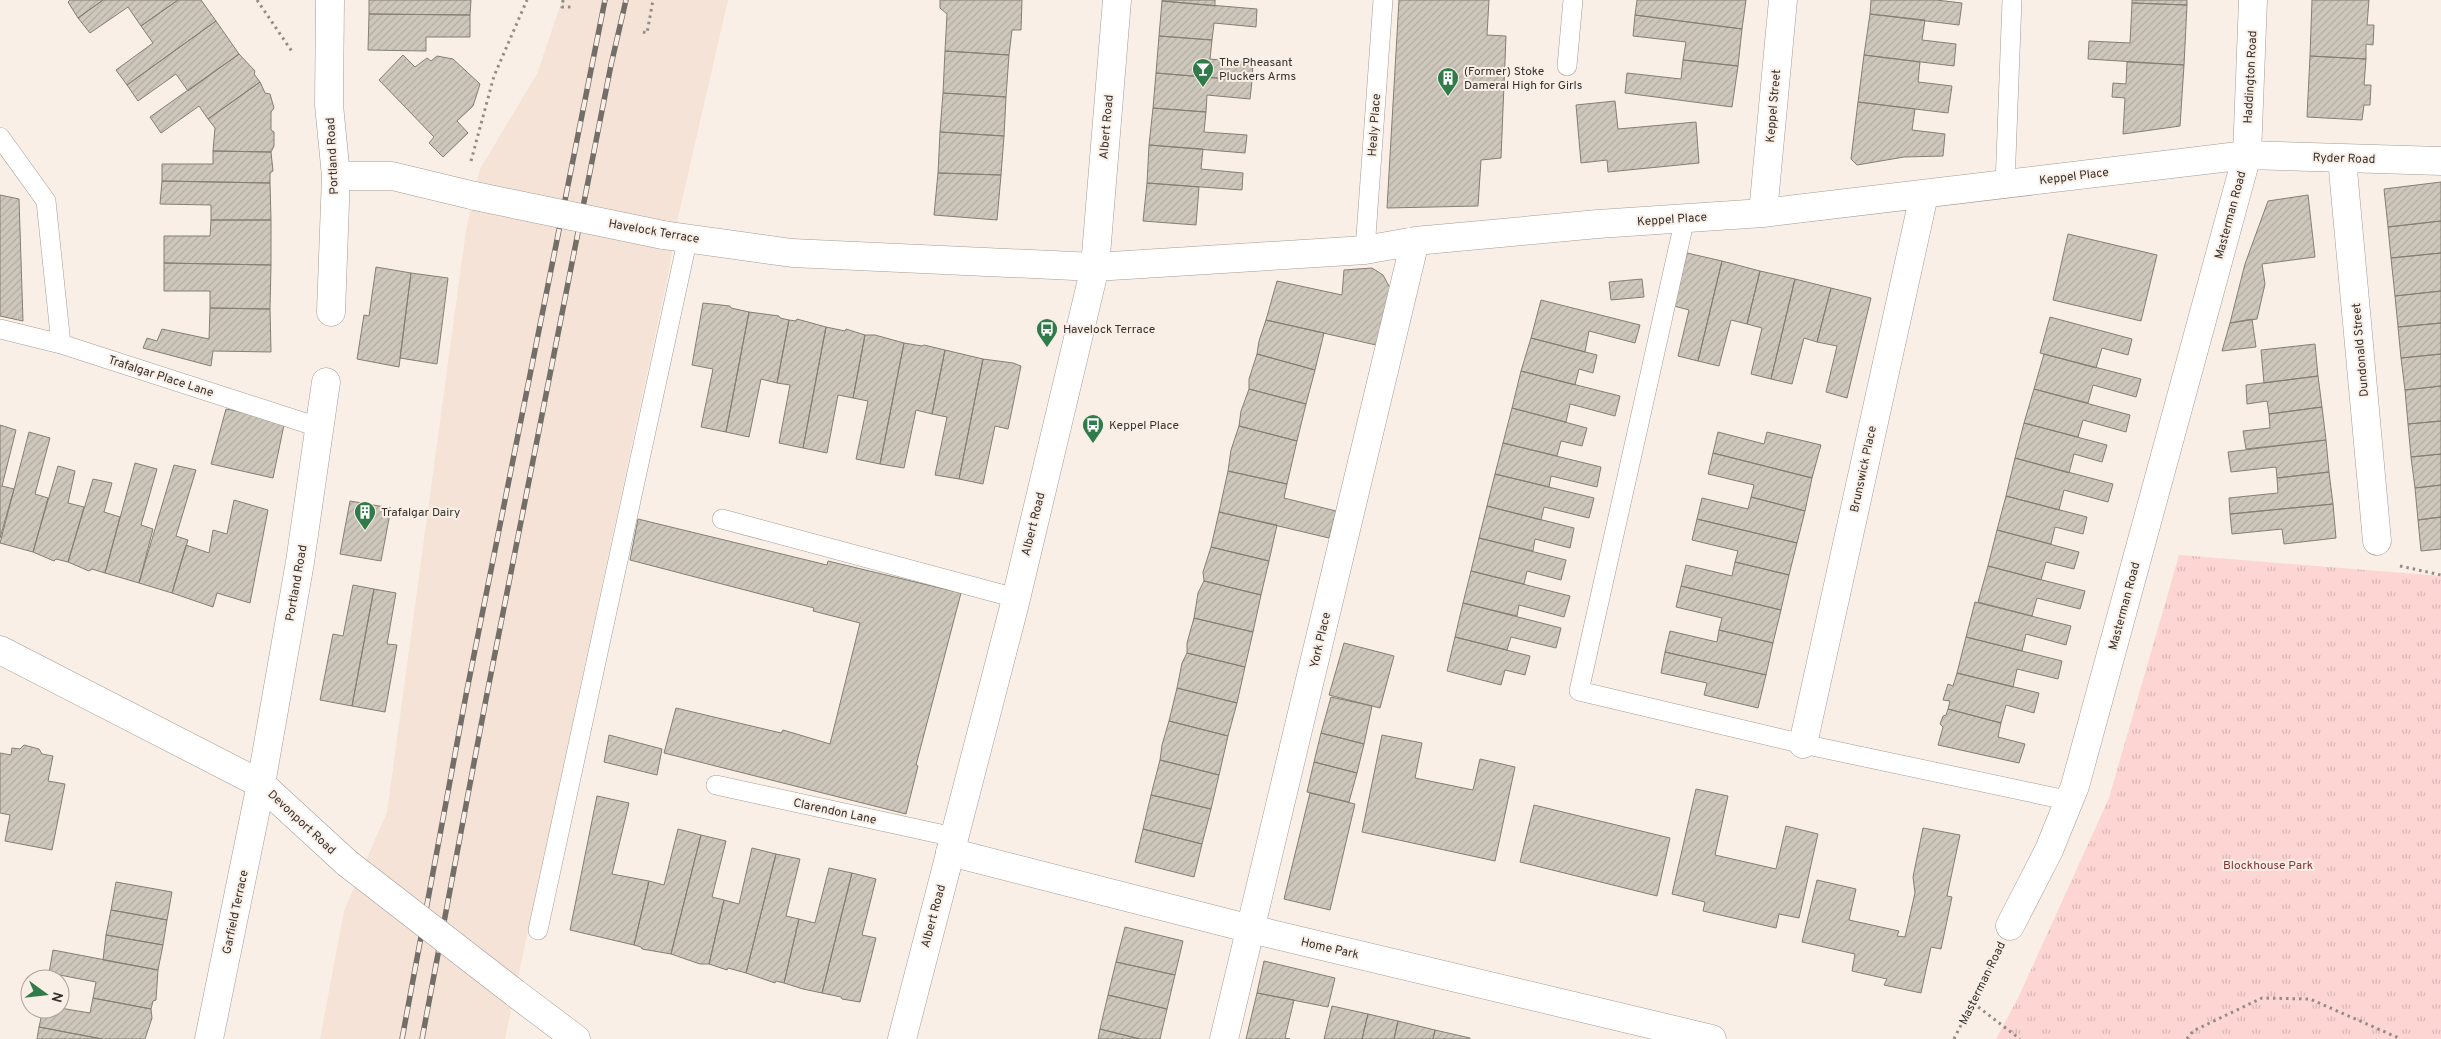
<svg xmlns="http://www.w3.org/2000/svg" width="2441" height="1039" viewBox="0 0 2441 1039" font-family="Overpass,sans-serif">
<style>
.built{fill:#f4e3d6}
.park{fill:url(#park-tufts)}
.building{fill:url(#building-hatch);stroke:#847e74}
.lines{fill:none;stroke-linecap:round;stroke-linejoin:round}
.service-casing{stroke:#a59b93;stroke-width:20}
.minor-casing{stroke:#a59b93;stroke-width:29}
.tertiary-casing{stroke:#a59b93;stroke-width:29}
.secondary-casing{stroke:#a59b93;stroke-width:29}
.path{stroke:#938c86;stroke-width:3;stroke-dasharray:2.5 4;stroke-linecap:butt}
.service{stroke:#fff;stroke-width:19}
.minor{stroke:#fff;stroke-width:28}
.tertiary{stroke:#fff;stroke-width:28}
.secondary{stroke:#fff;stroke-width:28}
.rail-casing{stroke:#746e69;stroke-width:5.5}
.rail{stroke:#faefe7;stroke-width:4;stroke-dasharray:11;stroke-linecap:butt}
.minor-bridge-casing{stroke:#a59b93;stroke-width:29;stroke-linecap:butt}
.tertiary-bridge-casing{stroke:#a59b93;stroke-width:29;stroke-linecap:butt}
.minor-bridge{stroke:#fff;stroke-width:28}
.tertiary-bridge{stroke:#fff;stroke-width:28}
.labels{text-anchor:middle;stroke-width:4;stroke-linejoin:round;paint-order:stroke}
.poi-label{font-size:12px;fill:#35312d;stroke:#faefe7;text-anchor:start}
.street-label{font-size:12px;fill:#35312d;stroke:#faefe7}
.park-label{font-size:12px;fill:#843231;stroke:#faefe7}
</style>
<defs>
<pattern id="park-tufts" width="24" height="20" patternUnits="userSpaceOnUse" patternTransform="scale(1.25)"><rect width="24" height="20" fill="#fdd5d2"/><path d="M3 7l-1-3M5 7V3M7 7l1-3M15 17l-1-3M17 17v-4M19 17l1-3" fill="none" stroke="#d9b7b5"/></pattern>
<pattern id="building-hatch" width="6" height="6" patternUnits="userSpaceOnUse" patternTransform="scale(1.25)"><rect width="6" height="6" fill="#cec7bc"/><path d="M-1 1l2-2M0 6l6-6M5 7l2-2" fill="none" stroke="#b2aba2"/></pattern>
</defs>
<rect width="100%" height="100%" fill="#faefe7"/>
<path class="built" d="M562,0H728L677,222L668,275L505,1039H320L344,911L387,812L466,230L480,169L537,74Z"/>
<path class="park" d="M2179,555L2441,576V1039H1996L2019,996L2109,798Z"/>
<path class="building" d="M70,0H103L78,18L68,2Z
M103,0H178L141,26L128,7L90,33L78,18Z
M178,0H201L216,21L127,85L116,70L153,43L141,26Z
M369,0H471L470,15L369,14Z
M940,0H1022L1021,30H1012L1009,55L945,51L947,14L940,8Z
M1162,0H1215V6L1162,1Z
M1399,0H1489L1487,35L1506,36L1501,158L1481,160L1478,206L1387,208Z
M1637,0H1746L1742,29L1635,15Z
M1871,0H1936L1962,3L1959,25L1870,14Z
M2132,0H2187V5L2132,3Z
M2312,0H2369L2367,25H2374L2373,45L2366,44V59L2310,56Z
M1162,1L1257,9L1256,27L1214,23L1212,40L1159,36Z
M2132,3L2187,5L2184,65L2088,59L2089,41L2130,43Z
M369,14L470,15V37H426V51L368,50Z
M1870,14L1925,20L1922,40L1956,44L1954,66L1864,55Z
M1635,15L1742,29L1738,66L1683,60L1686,42L1633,36Z
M216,21L239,54L188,91L176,74L138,101L127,85Z
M1159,36L1212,40L1210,59L1253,63L1252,81L1156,73Z
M945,51L1009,55L1006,97L943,93Z
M239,54L255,71L254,74L260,82L208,119L199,106L161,133L150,117Z
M403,55L415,67L427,58L431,61L437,56L453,59L480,84L473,106L457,121L468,133L443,157L429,143L434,137L379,80Z
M1864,55L1920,62L1918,82L1952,86L1948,113L1858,102Z
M2310,56L2366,59L2364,85H2371L2370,105H2364L2362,120L2307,117Z
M1683,60L1738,66L1732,107L1625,93L1627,73L1681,79Z
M2127,62L2184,65L2180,126L2123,134L2125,98L2112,97L2113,83L2126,84Z
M1156,73L1252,81L1250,99L1207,95L1206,112L1153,108Z
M260,82L265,93L270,94L274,108L271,112V130L274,132V146L271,152L213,151L215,128L208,119Z
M943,93L1006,97L1004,136L940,132Z
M1615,101L1618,129L1696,122L1699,163L1608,172L1607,160L1581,163L1576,105Z
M1858,102L1915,109L1912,130L1945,134L1943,156L1904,157L1857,165L1851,159Z
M1153,108L1206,112L1204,132L1247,135L1245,153L1149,145Z
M940,132L1004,136L1001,175L938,173Z
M1149,145L1203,149L1201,169L1243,173L1242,190L1147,183Z
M213,151L271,152L273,171L270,173V183L162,181V164H213Z
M938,173L1001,175L997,220L934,215Z
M162,181L270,183L271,220H211V205L160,204Z
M2441,182V221L2388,227L2384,189Z
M1147,183L1199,187L1196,225L1143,221Z
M0,195L19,199L23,321L0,316Z
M2308,195L2315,257L2262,264L2265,284L2257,319L2230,323L2245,264L2268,201Z
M211,220H271V265L164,263V236H210Z
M2441,221V253L2391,258L2388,227Z
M2068,234L2157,255L2141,321L2053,300Z
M1687,253L1722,261L1698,361L1678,356L1689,310L1674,306Z
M2441,253V291L2395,296L2391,258Z
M1722,261L1760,271L1747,324L1731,320L1719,366L1698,361Z
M164,263L271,265L270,309L210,308V291H164Z
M376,267L411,273L399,367L357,359L364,315L369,316Z
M1372,268L1383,275L1390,288L1376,345L1266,320L1277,281L1342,295L1344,270Z
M1760,271L1795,279L1771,379L1751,374L1762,328L1747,324Z
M411,273L448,278L437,364L400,358Z
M1642,279L1644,297L1611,300L1609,282Z
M1795,279L1831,288L1817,342L1804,338L1792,384L1771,379Z
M1831,288L1871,298L1847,398L1826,392L1837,346L1817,342Z
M2441,291V323L2398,327L2395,296Z
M1541,300L1640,325L1635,343L1589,331L1585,352L1531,338Z
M703,303L730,306L731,308L749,312L726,432L701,427L713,369L692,365Z
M210,308L270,309L271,352L213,351L211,366L143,348L147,338L157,341L162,329L209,339Z
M749,312L779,316L780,318L789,320L777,383L761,379L749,437L726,432Z
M2050,317L2132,339L2128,355L2102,348L2096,368L2040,353Z
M797,319L826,327L803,448L779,443L790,385L777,383L789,320L796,321Z
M2252,319L2256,347L2222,351L2230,323Z
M1266,320L1324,333L1315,370L1257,354L1259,341Z
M2441,323V354L2401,358L2398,327Z
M826,327L845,331L846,329L865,335L853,398L838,395L827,453L803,448Z
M865,335H875L904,343L880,464L856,459L868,401L853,398Z
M1531,338L1597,355L1593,373L1579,369L1575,385L1521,371Z
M904,343L922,346L924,345L945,350L932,414L916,410L904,468L880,464Z
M2315,344L2318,376L2264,383L2261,350Z
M945,350L983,359L959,479L935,475L947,417L932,414Z
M1257,354L1315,370L1306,404L1249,389V379Z
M2044,354L2141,379L2136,397L2093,385L2088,403L2034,389Z
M2441,354V386L2405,390L2401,358Z
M983,359L1013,363L1021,366L1008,429L995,426L983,484L959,479Z
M1521,371L1620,396L1615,416L1570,404L1566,422L1512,408Z
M2318,376L2322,407L2269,414L2267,401L2247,404L2246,385Z
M2441,386V421L2408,424L2405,390Z
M1249,389L1306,404L1297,441L1239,426L1241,411Z
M2034,389L2130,415L2126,432L2083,420L2078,437L2024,423Z
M2322,407L2326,440L2246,449L2243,431L2270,428L2269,414Z
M1512,408L1587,428L1582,446L1561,441L1557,456L1503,443Z
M226,409L285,420L273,478L211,464Z
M2441,421V454L2411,457L2408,424Z
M2024,423L2107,445L2102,462L2074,454L2069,473L2015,458Z
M0,425L16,430L2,486L14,489L0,538Z
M1239,426L1297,441L1287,484L1228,471L1231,450Z
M29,432L50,438L35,494L48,498L33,552L0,543Z
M1718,432L1764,444L1767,432L1821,445L1812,478L1713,453Z
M2326,440L2329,472L2277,478L2276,467L2231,472L2228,452Z
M1503,443L1601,467L1597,487L1551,476L1549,487L1495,474Z
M1713,453L1812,478L1805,511L1751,497L1754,485L1708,474Z
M2441,454V485L2415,488L2411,457Z
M2015,458L2113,484L2108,502L2064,490L2059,510L2006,496Z
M135,463L157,469L141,525L153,529L139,583L105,573Z
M174,465L196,470L176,536L188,540L172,593L139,583Z
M58,466L75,471L68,503L84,507L68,562L56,559L54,561L33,552Z
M1228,471L1287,484L1284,498L1336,511L1329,538L1219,512Z
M2329,472L2333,504L2230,514L2229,498L2278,493L2277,478Z
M1495,474L1594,498L1589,518L1544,507L1541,520L1487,506Z
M93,479L112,483L104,512L120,517L105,573L92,569L89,571L68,562Z
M2441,485V517L2418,520L2415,488Z
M2006,496L2087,517L2083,534L2055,527L2051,544L1997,530Z
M1751,497L1805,511L1797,543L1697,519L1702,498L1748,509Z
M234,500L268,510L250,603L217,593L213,607L172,593L186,545L209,553L213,530L227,534Z
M350,501L391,508L381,561L340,554Z
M2333,504L2336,538L2284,544L2282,529L2232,534L2230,514Z
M1487,506L1574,528L1570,548L1535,539L1533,551L1479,538Z
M1219,512L1277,525L1269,561L1211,547Z
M2441,517V549L2421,551L2418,520Z
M638,519L827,565L828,561L961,593L916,765L918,766L906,814L664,753L676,708L781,733L783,730L830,744L860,623L813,611L814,608L630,560Z
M1697,519L1797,543L1789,575L1735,562L1738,551L1692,540Z
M1997,530L2079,552L2074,569L2046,562L2041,580L1988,566Z
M1479,538L1566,560L1561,580L1527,571L1524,584L1471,571Z
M1211,547L1269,561L1261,595L1204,581L1203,572Z
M1735,562L1789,575L1781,610L1681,586L1686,565L1732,576Z
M1988,566L2085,591L2080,609L2037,598L2032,616L1978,602Z
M1471,571L1570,596L1564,617L1519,605L1517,616L1463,603Z
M1204,581L1261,595L1253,632L1194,618L1198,593Z
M353,585L374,589L352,706L320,700L333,634L343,636Z
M1681,586L1781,610L1773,643L1719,630L1722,618L1676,607Z
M374,589L396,593L387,644L397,645L385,712L352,706Z
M1975,602L2071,626L2066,645L2026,634L2022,651L1966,637Z
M1463,603L1561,628L1556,648L1511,637L1507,650L1455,637Z
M1194,618L1253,632L1245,667L1187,653V643Z
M1719,630L1773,643L1766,675L1665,652L1670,631L1717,642Z
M1455,637L1530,656L1525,675L1505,670L1501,685L1447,671Z
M1966,637L2062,661L2058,679L2017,669L2013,687L1957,673Z
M1344,643L1394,656L1380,708L1329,695Z
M1665,652L1766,675L1758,708L1704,695L1707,683L1661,673Z
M1187,653L1245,667L1237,703L1177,688L1182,663Z
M1957,673L2039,693L2034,713L2006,705L2001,723L1948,709L1950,701L1943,700L1948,684L1953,686Z
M1177,688L1237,703L1228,736L1169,721Z
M1331,697L1372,706L1364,744L1321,733Z
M1948,709L2001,723L1998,737L2025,744L2019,763L1938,745L1943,727L1940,724L1943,716L1946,715Z
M1169,721L1228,736L1219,775L1160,760L1162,745Z
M1321,733L1364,744L1357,773L1314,762Z
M609,735L662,749L657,775L604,762Z
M1382,735L1422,743L1415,778L1473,790L1480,759L1515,767L1495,861L1362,832Z
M24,745L39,749L42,754L53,756L48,781L65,784L52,850L5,841L10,815L0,813V753L11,755L12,748L20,749Z
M1160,760L1219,775L1211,809L1151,795Z
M1314,762L1357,773L1349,802L1307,792Z
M1696,789L1728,796L1715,855L1776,869L1786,826L1818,834L1799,918L1779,914L1776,928L1703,911L1705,902L1672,894Z
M1310,793L1355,804L1330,910L1284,899Z
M1151,795L1211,809L1202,844L1143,829Z
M597,796L629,803L612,874L649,881L634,945L570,930Z
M1534,805L1670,838L1657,896L1520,862Z
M1923,828L1960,835L1947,896L1952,897L1941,949L1931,947L1921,993L1884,985L1887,979L1852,971L1855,954L1802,942L1817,880L1856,889L1849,920L1899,931L1897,936L1905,937L1915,893L1913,877Z
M678,829L701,835L671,954L642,949L641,947L634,945L649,881L664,885Z
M1143,829L1202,844L1194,877L1135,862Z
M701,835L726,841L712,897L724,900L709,964H700L671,954Z
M752,848L776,854L746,973L728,968L727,970L709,964L724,900L739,904Z
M776,854L800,859L786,916L799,919L784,983L776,981L775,983L746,973Z
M829,868L852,873L822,993L803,989L784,983L799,919L815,923Z
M852,873L876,879L862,935L876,938L860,1002L842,999L841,997L822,993Z
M116,882L172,892L167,920L111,910Z
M111,910L167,920L163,945L106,935Z
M1125,927L1183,941L1175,975L1116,962Z
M106,935L163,945L158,970L103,960Z
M53,950L158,970L156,1000L153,1001L151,1009L93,998L96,982L49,973Z
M1264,961L1335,978L1328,1007L1257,993Z
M1116,962L1175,975L1167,1009L1108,995Z
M1257,993L1294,1000L1285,1038L1290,1039H1246Z
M1108,995L1167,1009L1160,1039H1140L1100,1029Z
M93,998L151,1009L152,1018L145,1039H102L39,1027L43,1009L60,1008L90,1013Z
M1332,1006L1368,1014L1362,1039H1324Z
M1368,1014L1398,1021L1394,1039H1362Z
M1398,1021L1435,1030L1433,1039H1394Z
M39,1027L102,1039H37Z
M1100,1029L1140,1039H1098Z
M1435,1030L1470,1038V1039H1433Z"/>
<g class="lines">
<g class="service-casing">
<path id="service" d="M1567,66L1573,0
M0,137L46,201L61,344
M2005,185L2012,0
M1685,218L1579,691L1803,744L2071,801
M1365,250L1383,0
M0,329L61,344L321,428
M722,519L1016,598
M716,785L954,837
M538,930L688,237"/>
</g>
<g class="minor-casing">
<path id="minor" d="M330,0L329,105L336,176L331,312
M2342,159L2377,541
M336,176H392L475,196
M1763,213L1783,0
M663,235L792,253L1095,267L1365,250L1415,241L1598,224L1763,213L2247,155L2441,161
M1803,744L1924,195
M950,852L1251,929L1712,1039
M2010,926L2049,850L2075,786L2247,155L2253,0
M209,1039L261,784L300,562L326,382
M1224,1039L1415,241"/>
</g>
<g class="tertiary-casing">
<path id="tertiary" d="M0,650L261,784L347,863
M515,993L576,1039"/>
</g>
<g class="secondary-casing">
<path id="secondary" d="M902,1039L1014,607L1095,267L1117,0"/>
</g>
<path class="path" d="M257,0L293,53
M563,0L562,7H573
M643,32L647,33L653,0
M471,161L494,76L527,0
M2400,566L2441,575
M1973,1003L2020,1039
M1954,1039L1995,957
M2187,1039L2193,1031L2262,998L2310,999L2401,1039"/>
<use href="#service" class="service"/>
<use href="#minor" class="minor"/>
<use href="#tertiary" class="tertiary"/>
<use href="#secondary" class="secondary"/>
<g class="rail-casing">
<path id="rail" d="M402,1039L466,695L605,0
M422,1039L486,699L611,65L626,0"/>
</g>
<use href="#rail" class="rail"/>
<g class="minor-bridge-casing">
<path id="minor-bridge" d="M475,196L663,235"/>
</g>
<g class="tertiary-bridge-casing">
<path id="tertiary-bridge" d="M347,863L515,993"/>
</g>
<use href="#minor-bridge" class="minor-bridge"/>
<use href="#tertiary-bridge" class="tertiary-bridge"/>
</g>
<defs>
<g id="bar-pin" transform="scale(1.125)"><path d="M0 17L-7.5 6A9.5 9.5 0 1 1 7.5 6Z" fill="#307b49" stroke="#faefe7"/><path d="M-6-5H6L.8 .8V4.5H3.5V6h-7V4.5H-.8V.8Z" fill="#fff"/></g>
<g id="building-pin" transform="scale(1.125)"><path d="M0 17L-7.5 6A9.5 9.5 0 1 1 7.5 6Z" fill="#307b49" stroke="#faefe7"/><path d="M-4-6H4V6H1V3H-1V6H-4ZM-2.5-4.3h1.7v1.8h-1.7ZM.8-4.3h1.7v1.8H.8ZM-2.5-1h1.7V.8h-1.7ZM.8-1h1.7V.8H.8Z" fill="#fff"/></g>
<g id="bus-pin" transform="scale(1.125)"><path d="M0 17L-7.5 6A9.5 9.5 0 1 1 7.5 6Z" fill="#307b49" stroke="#faefe7"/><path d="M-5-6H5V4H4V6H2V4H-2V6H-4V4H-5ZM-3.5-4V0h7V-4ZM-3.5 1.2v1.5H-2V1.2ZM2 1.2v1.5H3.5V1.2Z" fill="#fff"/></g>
</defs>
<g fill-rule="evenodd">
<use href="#bar-pin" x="1203" y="69"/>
<use href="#building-pin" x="1448" y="78"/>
<use href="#bus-pin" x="1047" y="329"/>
<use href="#bus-pin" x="1093" y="425"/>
<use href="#building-pin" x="365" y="512"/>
</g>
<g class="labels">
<g class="poi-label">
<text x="1219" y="66">The Pheasant<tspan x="1219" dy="14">Pluckers Arms</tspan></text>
<text x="1464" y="75">(Former) Stoke<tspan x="1464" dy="14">Dameral High for Girls</tspan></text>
<text x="1063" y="333">Havelock Terrace</text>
<text x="1109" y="429">Keppel Place</text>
<text x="381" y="516">Trafalgar Dairy</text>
</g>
<g class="street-label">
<text transform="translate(2250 77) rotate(-87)" y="4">Haddington Road</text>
<text transform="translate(1773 106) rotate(-85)" y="4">Keppel Street</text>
<text transform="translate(1374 125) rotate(-86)" y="4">Healy Place</text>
<text transform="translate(1106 127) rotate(-85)" y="4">Albert Road</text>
<text transform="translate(332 156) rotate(-93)" y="4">Portland Road</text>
<text transform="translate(2344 158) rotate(2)" y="4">Ryder Road</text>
<text transform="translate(2074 176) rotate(-7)" y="4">Keppel Place</text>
<text transform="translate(2230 215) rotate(-75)" y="4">Masterman Road</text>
<text transform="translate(1672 219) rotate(-4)" y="4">Keppel Place</text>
<text transform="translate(654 231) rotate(10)" y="4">Havelock Terrace</text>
<text transform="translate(2360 350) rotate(-95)" y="4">Dundonald Street</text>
<text transform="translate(161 376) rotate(18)" y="4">Trafalgar Place Lane</text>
<text transform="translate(1863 469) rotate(-78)" y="4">Brunswick Place</text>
<text transform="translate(1033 524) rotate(-76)" y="4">Albert Road</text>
<text transform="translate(296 583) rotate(-80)" y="4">Portland Road</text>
<text transform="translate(2124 606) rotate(-75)" y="4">Masterman Road</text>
<text transform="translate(1320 640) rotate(-77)" y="4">York Place</text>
<text transform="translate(835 811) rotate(12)" y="4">Clarendon Lane</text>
<text transform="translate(302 822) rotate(43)" y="4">Devonport Road</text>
<text transform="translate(235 912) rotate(-78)" y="4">Garfield Terrace</text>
<text transform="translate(933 916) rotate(-75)" y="4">Albert Road</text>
<text transform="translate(1330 948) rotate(13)" y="4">Home Park</text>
<text transform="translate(1982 983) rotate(-64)" y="4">Masterman Road</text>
</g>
<g class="park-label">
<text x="2268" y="869">Blockhouse Park</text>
</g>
</g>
<g transform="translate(45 994) rotate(105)"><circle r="24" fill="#faefe7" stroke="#aba39d"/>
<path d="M0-4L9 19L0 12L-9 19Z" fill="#307b49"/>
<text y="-8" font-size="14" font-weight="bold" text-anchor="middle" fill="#35312d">N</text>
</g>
</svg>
